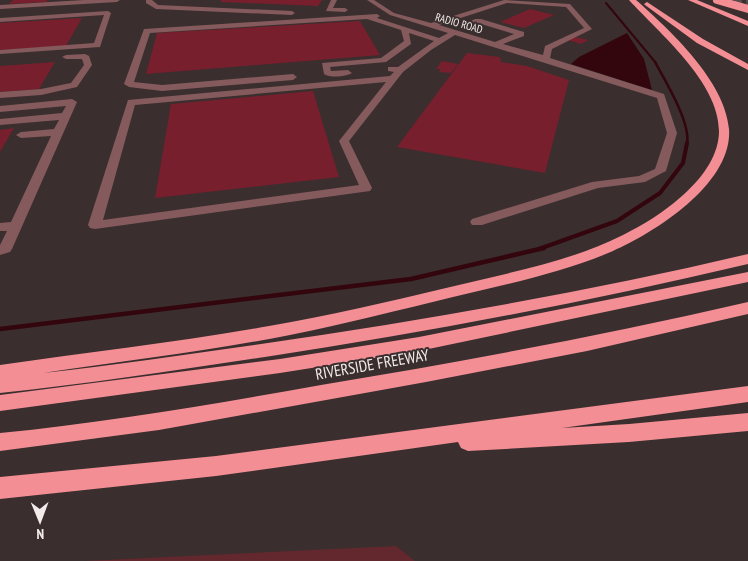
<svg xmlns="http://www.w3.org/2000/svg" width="748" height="561" viewBox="0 0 748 561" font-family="'PT Sans Narrow',sans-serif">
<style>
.green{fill:#62282e}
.water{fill:#33050d}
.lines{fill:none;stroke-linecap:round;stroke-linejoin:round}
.stream-far3{stroke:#33050d;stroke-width:2}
.stream-far2{stroke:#33050d;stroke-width:2.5}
.stream-far1{stroke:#33050d;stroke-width:4}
.stream{stroke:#33050d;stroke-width:4.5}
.building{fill:#781f2d}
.minor-tunnel{stroke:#564a4a;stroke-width:8;stroke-dasharray:8 4;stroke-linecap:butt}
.minor{fill:#845a5c;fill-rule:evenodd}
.highway{fill:#f38e94;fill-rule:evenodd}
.highway-bridge{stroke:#f38e94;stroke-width:8}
.labels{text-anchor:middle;stroke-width:4;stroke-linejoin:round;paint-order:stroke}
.far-street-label{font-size:11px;fill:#f3ebeb;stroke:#3a2e2e}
.near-street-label{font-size:16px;fill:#f3ebeb;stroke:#3a2e2e}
</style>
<rect width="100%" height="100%" fill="#3a2e2e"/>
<path class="green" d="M396,546L415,561H84Z"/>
<path class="water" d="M627,33L644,59L652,90L571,64L579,57Z"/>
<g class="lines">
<path class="stream-far3" d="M606,3L656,63"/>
<path class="stream-far2" d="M655,62C666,82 691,123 687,144"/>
<path class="stream-far1" d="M539,249L617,221L660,193L683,163L687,143"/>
<path class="stream" d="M0,329L411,279L544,248"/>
</g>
<path class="building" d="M13,0H47V2L9,4Z
M221,0H322L318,6L221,2Z
M530,9L554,15L524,28L500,22Z
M82,18L66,46L0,50V23Z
M360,21L380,55L146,74L157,33Z
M575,37L588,40L581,44L568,40Z
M467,53L500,57L501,62L527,66L569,80L545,173L397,147Z
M442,61L458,64L451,73L439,72L441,69H436Z
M55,62L39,89L0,92V66Z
M313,91L339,177L155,198L171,104Z
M14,128L0,152V130Z"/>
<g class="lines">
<path class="minor-tunnel" d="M734,0L748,1"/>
<path class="minor" d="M84,0H120L117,2L0,9V5Z
M146,0H152L158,5L292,11L295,13L292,15L156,9L146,3Z
M331,0H337L333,8H345L348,10L345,12L326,11Z
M367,0H374L394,13L431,23L504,0L570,4L592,29L552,49L550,58L664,94L677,133L666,171L645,182L598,188L482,225H472L470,222L472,219L592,182L639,176L655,169L667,133L657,98L455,35L431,50L403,72L349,141L372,188L370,191L95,229L90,228L88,225L128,100L390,76L394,72L388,71V67H398L434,41L409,33L411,44L386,62L330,67L331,71L348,70L352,73C346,77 330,78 324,74L322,63L381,58L404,41L401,30L367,19L150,33L134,82L162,85L293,74L297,77L293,80L162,91L129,87L124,84L144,29L377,14L380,16L377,18L439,38L448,33L390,15ZM507,3L566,7L584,28L545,46L543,55L503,44L524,36V32L481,19H475L461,26L469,29L478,23L514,34L495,42L439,25ZM386,82L339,141L359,185L103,220L135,105Z
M108,11L111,13L100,47L0,54V50L94,43L104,15L0,22V18Z
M85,54L89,56L92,65L77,87L41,95L0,98V92L41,89L71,83L84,65L82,59H66L62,57L66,55Z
M72,99L77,102L12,249L10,252L0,255V245L7,231H0V223L11,222L51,136L21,138L16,135L21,132L54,129L59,120L0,125V119L62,113L66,106L0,112V106Z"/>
<path class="highway" d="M629,0H636C670,30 725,81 729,129C733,183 656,232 613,251C562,273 507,284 453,297C399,310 345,324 290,335C209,351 126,361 43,373C116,365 188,354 261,344C424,320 587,292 748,254V264C588,302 427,332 265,357C177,370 89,384 0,393V365C90,352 180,342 269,326C328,316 387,302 446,288C506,273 567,263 623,235C660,217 719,177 719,131C719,82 659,33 629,0Z
M688,0H697L748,21V26Z
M647,2L703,39L748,64V70L697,43L645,5L644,4Z
M748,272V282L419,351L280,373L0,411V395L280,359L419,337Z
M748,302V314L587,351L426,382L159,430L0,451V433C108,422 214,404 321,385C464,361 607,335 748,302Z
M748,386V402L562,428L629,424L748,413V431L629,442L468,451L461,448L458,442L216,476L0,499V477L216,456Z"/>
<path class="highway-bridge" d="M717,0L748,9"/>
</g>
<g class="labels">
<g class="far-street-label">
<text transform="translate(459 23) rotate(16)" y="4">RADIO ROAD</text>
</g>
<g class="near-street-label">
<text transform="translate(372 364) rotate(-10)" y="6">RIVERSIDE FREEWAY</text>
</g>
</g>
<g transform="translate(40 521) rotate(179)" stroke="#3a2e2e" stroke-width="4" paint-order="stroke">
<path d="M0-4L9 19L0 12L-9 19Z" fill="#f3ebeb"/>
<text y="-8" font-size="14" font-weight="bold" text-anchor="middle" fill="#f3ebeb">N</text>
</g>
</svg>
